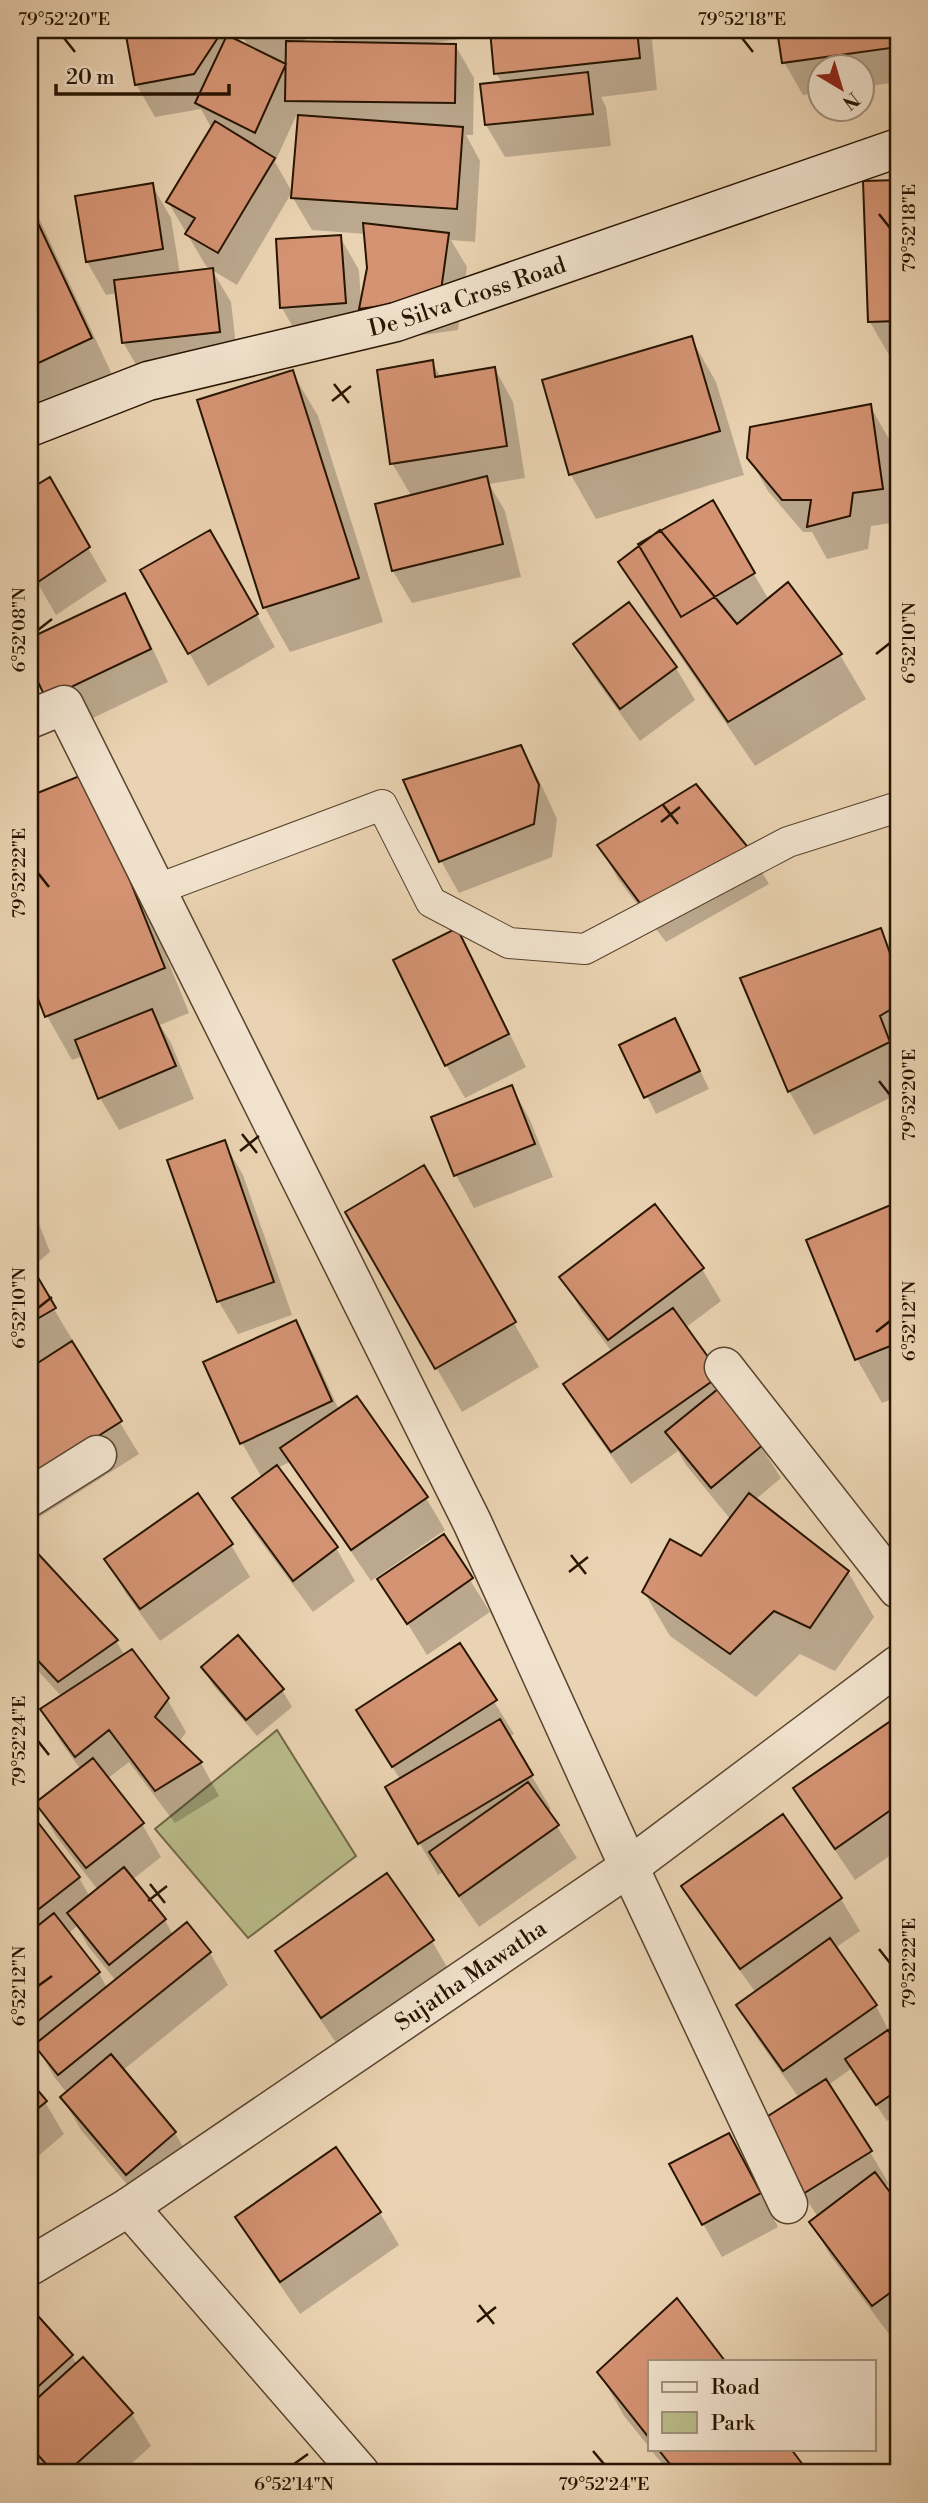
<svg xmlns="http://www.w3.org/2000/svg" width="928" height="2503" viewBox="0 0 928 2503" font-family="'Libre Bodoni',serif">
<style>
.green{fill:#b9bc8a;stroke:#706846;stroke-width:2}
.shadow{fill:#0003;fill-rule:evenodd}
.building{fill:#d49373;stroke:#271401;stroke-width:2}
.lines{fill:none;stroke-linecap:round;stroke-linejoin:round}
.lane-casing{stroke:#58442d;stroke-width:32}
.street-casing{stroke:#58442d;stroke-width:41}
.secondary-casing{stroke:#271401;stroke-width:41}
.lane{stroke:#f1e2cd;stroke-width:30}
.street{stroke:#f1e2cd;stroke-width:38}
.secondary{stroke:#f1e2cd;stroke-width:38}
.ticks{fill:none;stroke:#271401;stroke-width:2.5}
.labels{text-anchor:middle;stroke-width:6;stroke-linejoin:round;paint-order:stroke}
.street-label{font-size:23px;fill:#271401;stroke:#f1e2cd}
.neatline{fill:none;stroke:#271401;stroke-width:2.5}
.ticks-label{font-size:18px;text-anchor:middle;fill:#271401}
</style>
<rect width="100%" height="100%" fill="#ead3b2"/>
<filter id="stains"><feTurbulence type="fractalNoise" baseFrequency=".00286" numOctaves="4"/><feColorMatrix values="0 0 0 0 .2 0 0 0 0 .09 0 0 0 0 .02 0 0 0 .5 -.17"/></filter>
<radialGradient id="worn" r=".72"><stop offset=".6" stop-color="#630" stop-opacity="0"/><stop offset="1" stop-color="#630" stop-opacity=".3"/></radialGradient>
<path class="green" d="M277,1730L356,1856L248,1938L155,1829Z"/>
<path class="shadow" d="M127,30H236L238,42L249,48L239,30H306L305,43L335,44L327,30H465L466,38L434,43V45H455L474,78L473,135H466L480,161L475,242L451,240L467,267L458,330L380,341L362,309L363,336L301,341L282,308L340,237L359,270L361,301L368,268L366,234L312,230L293,198L299,121L296,116L275,162L292,192L237,285L212,270L231,302L238,364L142,375L123,342L117,293L106,295L87,262L77,198L152,185L171,218L180,274L212,270L206,266L168,202L212,129L201,109L155,117L136,84Z
M492,30H651L657,90L601,97L606,107L611,146L505,157L486,125L502,83L496,73Z
M779,30H898V82L862,87V66H820V92L803,95L784,62Z
M898,181V354L889,355L870,322L865,183Z
M30,199L116,383L30,423Z
M691,338L716,382L744,475L596,519L571,475L544,381Z
M432,362L441,378L495,369L513,402L525,478L489,484L505,511L521,577L412,603L393,571L377,506L412,497L392,463Z
M292,372L318,416L383,622L290,652L265,608L199,401Z
M870,406L889,439L898,522L871,526L868,549L827,559L812,532H803L768,491L749,458Z
M49,480L107,581L56,615L30,570V491Z
M712,502L769,600L787,584L840,655L866,699L755,766L646,606L621,562Z
M210,532L275,647L208,686L143,571Z
M124,596L143,628L168,682L66,731L39,681L30,686V640Z
M575,644L676,668L695,700L640,741L594,677Z
M520,747L539,780L557,819L552,857L459,893L441,861Z
M86,775L111,819L189,1013L160,1025L171,1043L194,1099L119,1130L100,1098L83,1056L72,1060L47,1016L30,973V798Z
M600,846L750,852L769,884L666,942L618,879Z
M880,930L898,961V1094L814,1135L789,1091L742,979Z
M456,931L475,963L526,1067L465,1098L446,1065Z
M30,1034L35,1043L30,1048Z
M684,1037L709,1089L656,1114L622,1046Z
M512,1087L530,1120L553,1177L474,1208L456,1175Z
M224,1142L243,1175L292,1315L238,1334L219,1302L170,1162Z
M424,1167L539,1367L462,1412L347,1213Z
M30,1201L50,1252L30,1269L73,1341L71,1342L139,1454L30,1523Z
M898,1204V1397L882,1403L857,1359L808,1241Z
M702,1269L721,1301L685,1328L781,1478L755,1500L848,1572L874,1617L835,1671L800,1654L756,1697L670,1636L644,1592L702,1559L731,1520L686,1465L678,1451L631,1484L584,1417L565,1384L612,1352L581,1310L562,1277Z
M295,1322L314,1355L339,1410L426,1498L445,1530L371,1581L290,1462L277,1468L336,1548L355,1581L313,1612L253,1531L235,1498L262,1478L242,1443L205,1363Z
M443,1537L490,1612L427,1655L380,1579Z
M231,1545L250,1577L160,1641L125,1592L107,1559Z
M30,1547L116,1641L125,1656L167,1699L186,1732L179,1742L201,1763L219,1796L175,1823L129,1762L107,1779L142,1824L161,1857L132,1880L165,1920L173,1935L210,1953L228,1985L122,2071L175,2133L194,2166L146,2207L81,2130L62,2097L67,2093L55,2078L36,2045L41,2041L30,2027V1815L79,1878L90,1897L98,1890L56,1836L38,1804L81,1770L61,1742L42,1710L62,1697L30,1662ZM77,1926L88,1946L116,1981L107,1988L99,1973L68,1934Z
M460,1646L514,1734L509,1737L551,1809L547,1811L577,1858L479,1927L442,1873L438,1875L387,1787L400,1779L377,1743Z
M203,1668L282,1690L292,1707L257,1736L213,1685Z
M898,1719V1850L855,1880L815,1821L796,1789Z
M684,1886L841,1899L860,1931L835,1948L876,2006L898,2048V2113L887,2121L852,2068L827,2086L870,2152L889,2184L884,2187L898,2206V2334L892,2338L830,2255L811,2222L818,2217L778,2156L799,2098L757,2038L738,2006L756,1993L703,1919Z
M432,1941L451,1974L341,2050L296,1984L277,1951Z
M30,2083L45,2102L64,2134L30,2163Z
M729,2135L778,2227L722,2257L703,2224Z
M380,2213L399,2245L300,2314L256,2250L238,2218Z
M677,2301L722,2361H650V2448L624,2416L599,2372Z
M30,2309L72,2356L77,2365L132,2414L151,2446L121,2473H46L30,2455Z
M650,2449H789L807,2473H670Z"/>
<path class="building" d="M125,30H223L194,74L135,85Z
M238,30H285V34Z
M490,30H637L640,58L494,74Z
M777,30H898V47L782,63Z
M227,35L286,64L255,133L195,103Z
M286,41L456,44L455,103L285,101Z
M588,72L593,114L485,125L480,84Z
M298,115L463,127L457,209L291,198Z
M215,121L275,158L218,253L185,234L195,218L166,202Z
M898,180V321L868,322L863,181Z
M153,183L163,249L86,262L75,196Z
M30,206L92,338L30,367Z
M363,223L449,233L440,298L359,309L367,268Z
M341,235L346,303L280,308L276,239Z
M213,268L220,332L122,343L114,280Z
M692,336L720,431L569,475L542,380Z
M433,360L435,377L495,367L507,446L390,464L377,370Z
M293,370L359,578L263,608L197,400Z
M871,404L883,489L853,493L850,516L807,527L811,500H782L747,458L750,427Z
M487,476L503,544L392,571L375,504Z
M50,477L90,547L35,584L30,573V489Z
M713,500L755,573L681,617L638,544Z
M210,530L258,614L188,654L140,570Z
M660,530L737,624L788,582L842,654L728,722L618,562Z
M125,593L151,649L46,699L30,665V638Z
M629,602L677,667L620,709L573,644Z
M521,745L539,785L534,824L439,862L403,780Z
M87,773L165,968L45,1017L30,978V796Z
M696,784L751,851L645,910L597,845Z
M457,928L509,1034L445,1066L393,960Z
M881,928L898,976V1005L880,1016L890,1042L788,1092L740,978Z
M152,1009L176,1066L98,1099L75,1040Z
M675,1018L700,1071L644,1098L619,1045Z
M512,1085L535,1144L454,1176L431,1117Z
M225,1140L274,1282L217,1302L167,1160Z
M424,1165L516,1322L435,1369L345,1212Z
M898,1202V1343L855,1360L806,1240Z
M655,1204L704,1268L608,1340L559,1277Z
M30,1264L56,1308L30,1323Z
M673,1308L721,1375L611,1452L563,1384Z
M296,1320L332,1401L240,1444L203,1362Z
M72,1341L122,1421L30,1479V1368Z
M718,1389L764,1444L711,1488L665,1432Z
M357,1396L428,1497L351,1550L280,1448Z
M277,1465L338,1547L293,1581L232,1498Z
M198,1493L233,1544L140,1609L104,1559Z
M749,1493L849,1571L810,1628L774,1611L730,1654L642,1592L670,1539L701,1556Z
M444,1534L473,1578L407,1624L377,1579Z
M30,1545L118,1640L58,1682L30,1652Z
M238,1635L284,1689L246,1720L201,1667Z
M460,1643L497,1700L392,1767L356,1710Z
M132,1649L169,1698L155,1717L202,1762L155,1791L109,1730L75,1757L40,1709Z
M898,1716V1805L835,1849L793,1788Z
M500,1719L533,1775L418,1844L385,1787Z
M93,1758L144,1823L86,1868L35,1803Z
M528,1782L559,1825L459,1896L429,1852Z
M30,1812L80,1877L30,1916Z
M783,1814L842,1898L740,1969L681,1886Z
M124,1867L166,1919L109,1965L67,1913Z
M387,1873L434,1940L321,2018L275,1951Z
M54,1913L100,1972L33,2025L30,2021V1932Z
M187,1922L211,1952L58,2075L34,2045Z
M830,1938L877,2005L783,2071L736,2005Z
M888,2030L898,2045V2090L876,2105L845,2059Z
M111,2054L176,2132L126,2175L60,2097Z
M826,2079L872,2151L803,2194L757,2123Z
M30,2081L47,2101L30,2115Z
M729,2133L761,2193L702,2225L669,2164Z
M336,2147L381,2212L280,2282L235,2217Z
M875,2172L898,2203V2287L872,2306L809,2222Z
M677,2298L725,2361H650V2439L597,2372Z
M30,2307L73,2355L30,2394Z
M83,2357L133,2413L66,2473H54L30,2446V2405Z
M658,2449H791L809,2473H677Z"/>
<g class="lines">
<g class="lane-casing">
<path id="lane" d="M155,890L382,805L431,902L509,943L585,949L788,842L898,807"/>
</g>
<g class="street-casing">
<g id="street">
<path d="M30,719L64,705L472,1522L629,1867L788,2204"/>
<path d="M724,1367L898,1589"/>
<path d="M30,1497L97,1455"/>
<path d="M129,2207L360,2473"/>
<path id="s1" d="M30,2266L129,2207L629,1867L898,1665"/>
</g>
</g>
<g class="secondary-casing">
<g id="secondary">
<path id="s2" d="M30,427L148,381L396,322L898,148"/>
</g>
</g>
<use href="#lane" class="lane"/>
<use href="#street" class="street"/>
<use href="#secondary" class="secondary"/>
</g>
<path class="ticks" d="M64,38L75,52M742,38L753,52M879,214L890,228M334,384L349,403M332,401L351,386M38,630L52,619M876,654L890,643M663,805L678,824M661,822L680,807M38,873L49,887M879,1081L890,1095M242,1134L257,1153M240,1151L259,1136M38,1308L52,1297M876,1332L890,1321M571,1555L586,1574M569,1572L588,1557M38,1741L49,1755M150,1884L165,1903M148,1901L167,1886M879,1949L890,1963M38,1986L52,1976M479,2305L494,2324M477,2322L496,2307M593,2451L604,2464M294,2464L308,2454"/>
<g class="labels">
<g class="street-label">
<text dy="8" stroke="none"><textPath href="#s2" startOffset="457">De Silva Cross Road</textPath></text>
<text dy="8" stroke="none"><textPath href="#s1" startOffset="528">Sujatha Mawatha</textPath></text>
</g>
</g>
<rect width="928" height="2503" fill="none" stroke="#ead3b2" stroke-width="77"/>
<rect x="648" y="2360" width="228" height="91" fill="#f1e2cd" stroke="#a0907b" stroke-width="2"/>
<rect x="662" y="2382" width="35" height="10" fill="#f1e2cd" stroke="#a0907b" stroke-width="2"/>
<text x="711" y="2394" font-size="21" fill="#271401">Road</text>
<rect x="662" y="2412" width="35" height="21" fill="#b9bc8a" stroke="#a0907b" stroke-width="2"/>
<text x="711" y="2430" font-size="21" fill="#271401">Park</text>
<g transform="translate(841 88) rotate(142)"><circle r="33" fill="#f1e2cd" stroke="#a0907b" stroke-width="2"/>
<path d="M0-5L12 26L0 18L-12 26Z" fill="#8f2418"/>
<text y="-10" font-size="19" font-weight="bold" text-anchor="middle" fill="#271401">N</text>
</g>
<path d="M56 84v10h173v-10" fill="none" stroke="#271401" stroke-width="3.5"/>
<text x="66" y="84" font-size="21" fill="#271401" stroke="#f1e2cd" stroke-width="5" paint-order="stroke">20 m</text>
<rect x="38" y="38" width="852" height="2426" class="neatline"/>
<g class="ticks-label">
<text x="64" y="25">79°52'20"E</text>
<text x="742" y="25">79°52'18"E</text>
<text transform="translate(909 228) rotate(-90)" y="6">79°52'18"E</text>
<text transform="translate(19 630) rotate(-90)" y="6">6°52'08"N</text>
<text transform="translate(909 643) rotate(-90)" y="6">6°52'10"N</text>
<text transform="translate(19 873) rotate(-90)" y="6">79°52'22"E</text>
<text transform="translate(909 1095) rotate(-90)" y="6">79°52'20"E</text>
<text transform="translate(19 1308) rotate(-90)" y="6">6°52'10"N</text>
<text transform="translate(909 1321) rotate(-90)" y="6">6°52'12"N</text>
<text transform="translate(19 1741) rotate(-90)" y="6">79°52'24"E</text>
<text transform="translate(909 1963) rotate(-90)" y="6">79°52'22"E</text>
<text transform="translate(19 1986) rotate(-90)" y="6">6°52'12"N</text>
<text x="294" y="2490">6°52'14"N</text>
<text x="604" y="2490">79°52'24"E</text>
</g>
<rect width="100%" height="100%" filter="url(#stains)"/>
<rect width="100%" height="100%" fill="url(#worn)"/>
</svg>
